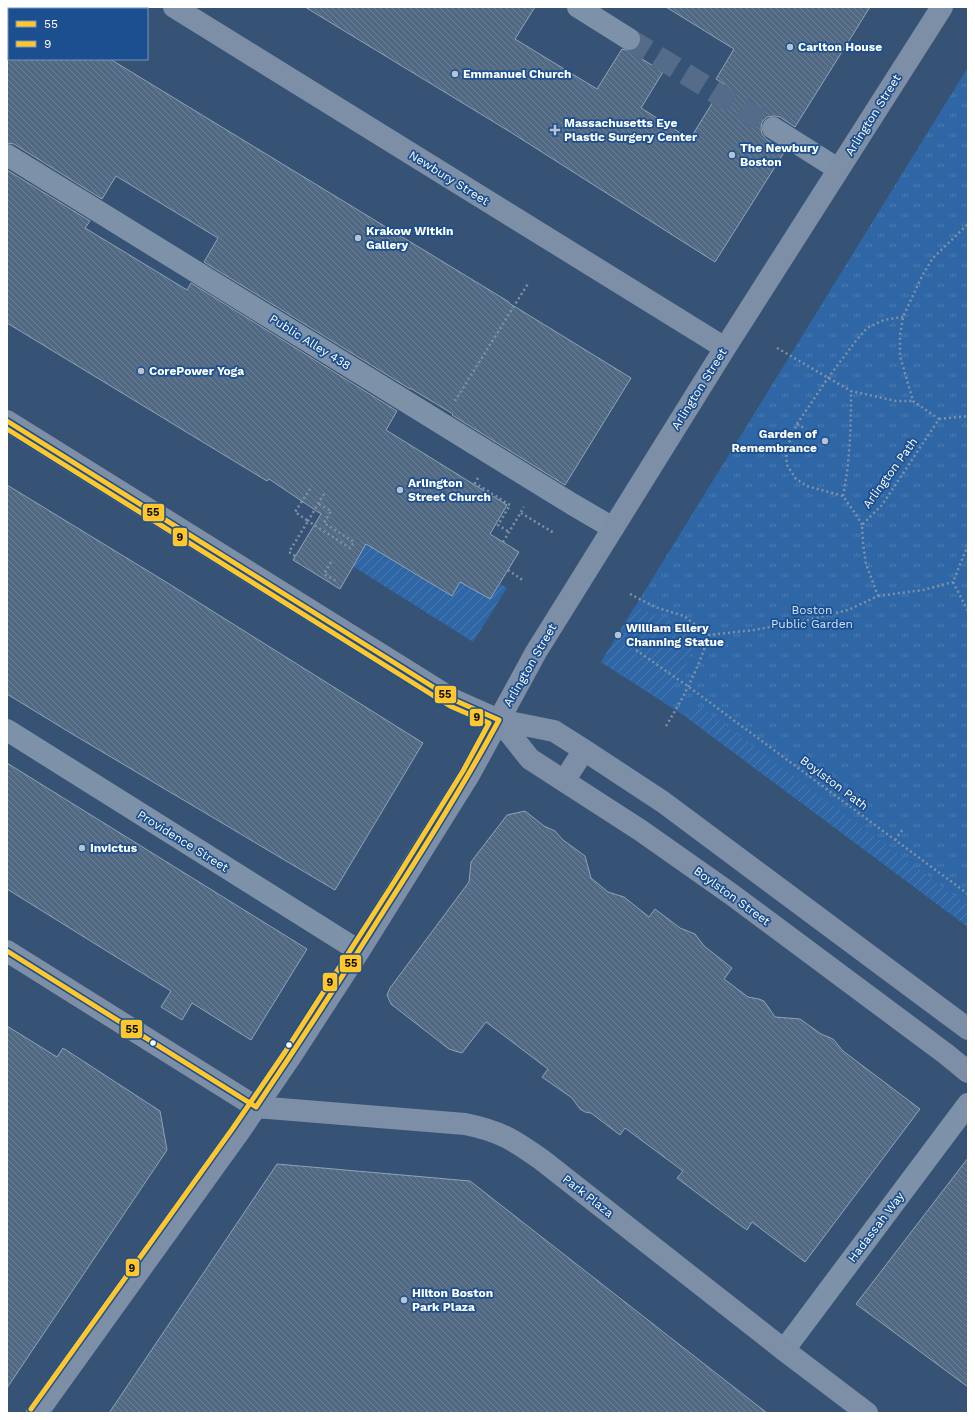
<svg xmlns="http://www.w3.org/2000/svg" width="975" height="1420" viewBox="0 0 975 1420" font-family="'Work Sans',sans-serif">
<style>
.park{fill:url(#park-tufts)}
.garden{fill:url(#garden-furrows)}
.building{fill:url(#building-back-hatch);stroke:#92a2b6}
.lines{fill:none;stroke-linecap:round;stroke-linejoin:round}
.minor-tunnel{stroke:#546c89;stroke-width:22;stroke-dasharray:22 11;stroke-linecap:butt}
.path{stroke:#7d92a8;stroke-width:2.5;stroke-dasharray:2 3;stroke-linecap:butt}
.minor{stroke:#7d92a8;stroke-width:22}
.major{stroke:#7d8ea7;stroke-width:22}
.bus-1-casing{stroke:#1b4f8f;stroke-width:8}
.bus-2-casing{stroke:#1b4f8f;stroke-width:8}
.bus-1{stroke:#ffc72c;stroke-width:5}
.bus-2{stroke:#ffc72c;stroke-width:5}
.poi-dot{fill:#b9c2ce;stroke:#1b4f8f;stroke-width:1.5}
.bus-dot{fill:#fff;stroke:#1b4f8f;stroke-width:1.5}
.labels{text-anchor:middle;stroke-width:3.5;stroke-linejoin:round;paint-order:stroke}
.poi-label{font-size:12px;font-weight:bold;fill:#fff;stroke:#1b4f8f;text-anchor:start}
.street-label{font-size:12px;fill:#fff;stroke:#1b4f8f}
.park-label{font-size:12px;fill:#cfe3fa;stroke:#1b4f8f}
.line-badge{stroke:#1b4f8f;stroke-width:1.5}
.pale-badge-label{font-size:11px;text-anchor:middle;font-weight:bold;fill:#111}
</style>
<defs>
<pattern id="park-tufts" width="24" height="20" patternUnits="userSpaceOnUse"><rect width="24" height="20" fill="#2f66a5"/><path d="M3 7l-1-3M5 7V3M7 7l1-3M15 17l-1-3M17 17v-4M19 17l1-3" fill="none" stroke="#4e7db2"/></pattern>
<pattern id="garden-furrows" width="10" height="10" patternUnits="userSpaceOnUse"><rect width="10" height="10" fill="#2f66a5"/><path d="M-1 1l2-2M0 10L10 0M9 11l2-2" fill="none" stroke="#4e7db2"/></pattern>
<pattern id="building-back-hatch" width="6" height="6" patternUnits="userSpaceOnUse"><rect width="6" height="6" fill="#526984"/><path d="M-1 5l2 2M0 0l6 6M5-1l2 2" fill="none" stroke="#6c8096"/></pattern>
</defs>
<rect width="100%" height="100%" fill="#365274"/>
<path class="park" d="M968,67V927L686,717L601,662Z"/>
<path class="garden" d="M308,538L360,539L452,596L460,582L490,599L500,584L507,588L473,642Z
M635,606C654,616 678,620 693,636C695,655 675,687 665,703L601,662Z
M697,706L701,707L968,906V927L686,717L693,707Z"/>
<path class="building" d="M305,7H535L515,39L597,89L622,49L629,51L663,72L641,108L690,139L724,84L716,79L734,49L666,7H870L795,127L780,117L774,116L767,117L762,122L761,128L762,134L766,139L785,151L715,262L512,133Z
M7,59H110L509,302V303L631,378L565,485L452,415L453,414L410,388V389L204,262L218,238L116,176L102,199L14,144L7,143Z
M7,170L90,221L85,228L187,290L191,283L397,411L386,430L507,505L490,534L519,552L490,599L460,582L452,596L366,544L340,589L293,560L321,514L269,479L267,481L7,323Z
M7,485L166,582L423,743L335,890L74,735L7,694Z
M7,763L307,949L251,1040L192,1003L182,1020L161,1007L171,991L7,889Z
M525,811L544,826L555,831L563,840L585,856L591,878L608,892L624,897L649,917L655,909L680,928L695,934L704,946L732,968L724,979L748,997L759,999L764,1001L775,1017L800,1019L821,1034L833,1039L843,1051L920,1109L805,1262L752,1222L747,1230L737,1223L677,1178L683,1171L625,1128L620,1135L591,1113L585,1112L580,1109L572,1098L542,1077L548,1069L486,1022L462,1053L455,1051L449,1049L391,1004L387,995L390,988L469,882L471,862L507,815Z
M7,1026L57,1057L63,1048L160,1111L167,1150L7,1388Z
M968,1158V1387L856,1304Z
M277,1164L470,1181L767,1413H109Z"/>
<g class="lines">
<path class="minor-tunnel" d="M629,39L773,128"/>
<path class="path" d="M777,348L851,391L896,401H913
M455,401L529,282
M939,419L968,416
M797,424L806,429
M478,478L475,483L510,505L498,525L509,532
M843,496C850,461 851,427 851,391
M319,504L331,511L324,523L354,542L350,548L308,521L324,494
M521,513L554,533
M862,525L857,516L843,496L807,486L796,479L787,465L786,453L792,434L797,424L828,378L855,342L867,328L884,320L903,317
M503,542L524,507
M968,545L953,582L968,611
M295,556L289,552L308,521L295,512L312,486
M331,562L324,574L336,581
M508,570L524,581
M630,594L655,607L684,616L709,635
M878,596L923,590L953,582
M636,650L689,687L968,894
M666,726C684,697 699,667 709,635L754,630L808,620L848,610L878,596L866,564L863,543L862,525L882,505L939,419L913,401L900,356V335L903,317L922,276L933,258L968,224
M895,840L903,829"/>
<path class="minor" d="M578,7L629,39
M773,128L838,169
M7,155L572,504L613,528
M7,730L359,951
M784,1350L968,1104"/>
<path class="major" d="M174,7L725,348
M7,421L454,700L499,720L554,731L584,750L663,802L968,1029
M499,720L530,759L640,830L731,894L946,1054L968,1072
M564,781L584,750
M7,951L256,1107L465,1124C500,1131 514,1140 542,1160L784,1350L867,1413
M37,1413L239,1132L291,1056L359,951L469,775L536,652L574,591L725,348L942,7"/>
<g class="bus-1-casing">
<path id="bus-1" d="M7,421L454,700L499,720C464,785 425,847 385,909C343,976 300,1042 256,1107
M7,951L256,1107"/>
</g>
<g class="bus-2-casing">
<path id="bus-2" d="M7,429L450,706L489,723L463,771L396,879L285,1052L233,1128L31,1409"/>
</g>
<use href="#bus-1" class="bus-1"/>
<use href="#bus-2" class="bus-2"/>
</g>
<g class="poi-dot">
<circle cx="790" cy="47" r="4"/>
<circle cx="455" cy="74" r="4"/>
<path d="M553 124h4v4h4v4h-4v4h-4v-4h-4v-4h4z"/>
<circle cx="732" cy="155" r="4"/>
<circle cx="358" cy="238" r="4"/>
<circle cx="141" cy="371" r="4"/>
<circle cx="825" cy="441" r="4"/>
<circle cx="400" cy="490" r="4"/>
<circle cx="618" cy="635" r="4"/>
<circle cx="82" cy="848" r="4"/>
<circle cx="404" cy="1300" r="4"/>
</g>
<g class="bus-dot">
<circle cx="153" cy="1043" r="3.5"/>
<circle cx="289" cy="1045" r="3.5"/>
</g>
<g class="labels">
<g class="poi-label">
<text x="798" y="51">Carlton House</text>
<text x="463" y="78">Emmanuel Church</text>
<text x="564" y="127">Massachusetts Eye<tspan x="564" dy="14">Plastic Surgery Center</tspan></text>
<text x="740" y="152">The Newbury<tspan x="740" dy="14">Boston</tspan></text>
<text x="366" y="235">Krakow Witkin<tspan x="366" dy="14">Gallery</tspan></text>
<text x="149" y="375">CorePower Yoga</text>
<text x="817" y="438" text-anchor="end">Garden of<tspan x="817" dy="14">Remembrance</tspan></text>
<text x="408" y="487">Arlington<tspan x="408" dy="14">Street Church</tspan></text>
<text x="626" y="632">William Ellery<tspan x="626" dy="14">Channing Statue</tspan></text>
<text x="90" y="852">Invictus</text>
<text x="412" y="1297">Hilton Boston<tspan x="412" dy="14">Park Plaza</tspan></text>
</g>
<g class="street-label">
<text transform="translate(873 115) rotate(-58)" y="4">Arlington Street</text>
<text transform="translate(449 178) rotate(32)" y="4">Newbury Street</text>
<text transform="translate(310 342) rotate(32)" y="4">Public Alley 438</text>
<text transform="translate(699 389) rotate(-58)" y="4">Arlington Street</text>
<text transform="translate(890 473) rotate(-54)" y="4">Arlington Path</text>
<text transform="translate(530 665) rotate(-60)" y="4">Arlington Street</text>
<text transform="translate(834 783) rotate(37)" y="4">Boylston Path</text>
<text transform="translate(183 841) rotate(32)" y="4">Providence Street</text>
<text transform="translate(732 896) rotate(36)" y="4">Boylston Street</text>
<text transform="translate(588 1196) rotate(38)" y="4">Park Plaza</text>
<text transform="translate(876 1227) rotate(-53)" y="4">Hadassah Way</text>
</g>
<g class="park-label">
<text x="812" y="614">Boston<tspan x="812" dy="14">Public Garden</tspan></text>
</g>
</g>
<g class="line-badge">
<rect x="142" y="503" width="23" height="19" rx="4" fill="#ffc72c"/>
<rect x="172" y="527" width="16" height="20" rx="4" fill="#ffc72c"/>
<rect x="434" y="685" width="23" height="19" rx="4" fill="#ffc72c"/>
<rect x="469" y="708" width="15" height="19" rx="4" fill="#ffc72c"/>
<rect x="339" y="954" width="23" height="19" rx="4" fill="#ffc72c"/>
<rect x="322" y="972" width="16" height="20" rx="4" fill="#ffc72c"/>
<rect x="120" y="1019" width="23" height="20" rx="4" fill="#ffc72c"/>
<rect x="125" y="1258" width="15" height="19" rx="4" fill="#ffc72c"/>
</g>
<g class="pale-badge-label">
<text x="153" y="516">55</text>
<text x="180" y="541">9</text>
<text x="445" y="698">55</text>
<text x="477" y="721">9</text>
<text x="351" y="967">55</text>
<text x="330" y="986">9</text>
<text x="132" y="1033">55</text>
<text x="132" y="1272">9</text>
</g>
<rect width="975" height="1420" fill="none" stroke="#ffffff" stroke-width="16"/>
<rect x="8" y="8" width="140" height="52" fill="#1b4f8f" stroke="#7695bc"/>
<rect x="16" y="21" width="20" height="6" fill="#ffc72c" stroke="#7695bc"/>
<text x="44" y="28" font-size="12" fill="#ffffff">55</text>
<rect x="16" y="41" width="20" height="6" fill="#ffc72c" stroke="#7695bc"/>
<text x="44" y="48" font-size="12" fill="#ffffff">9</text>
</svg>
